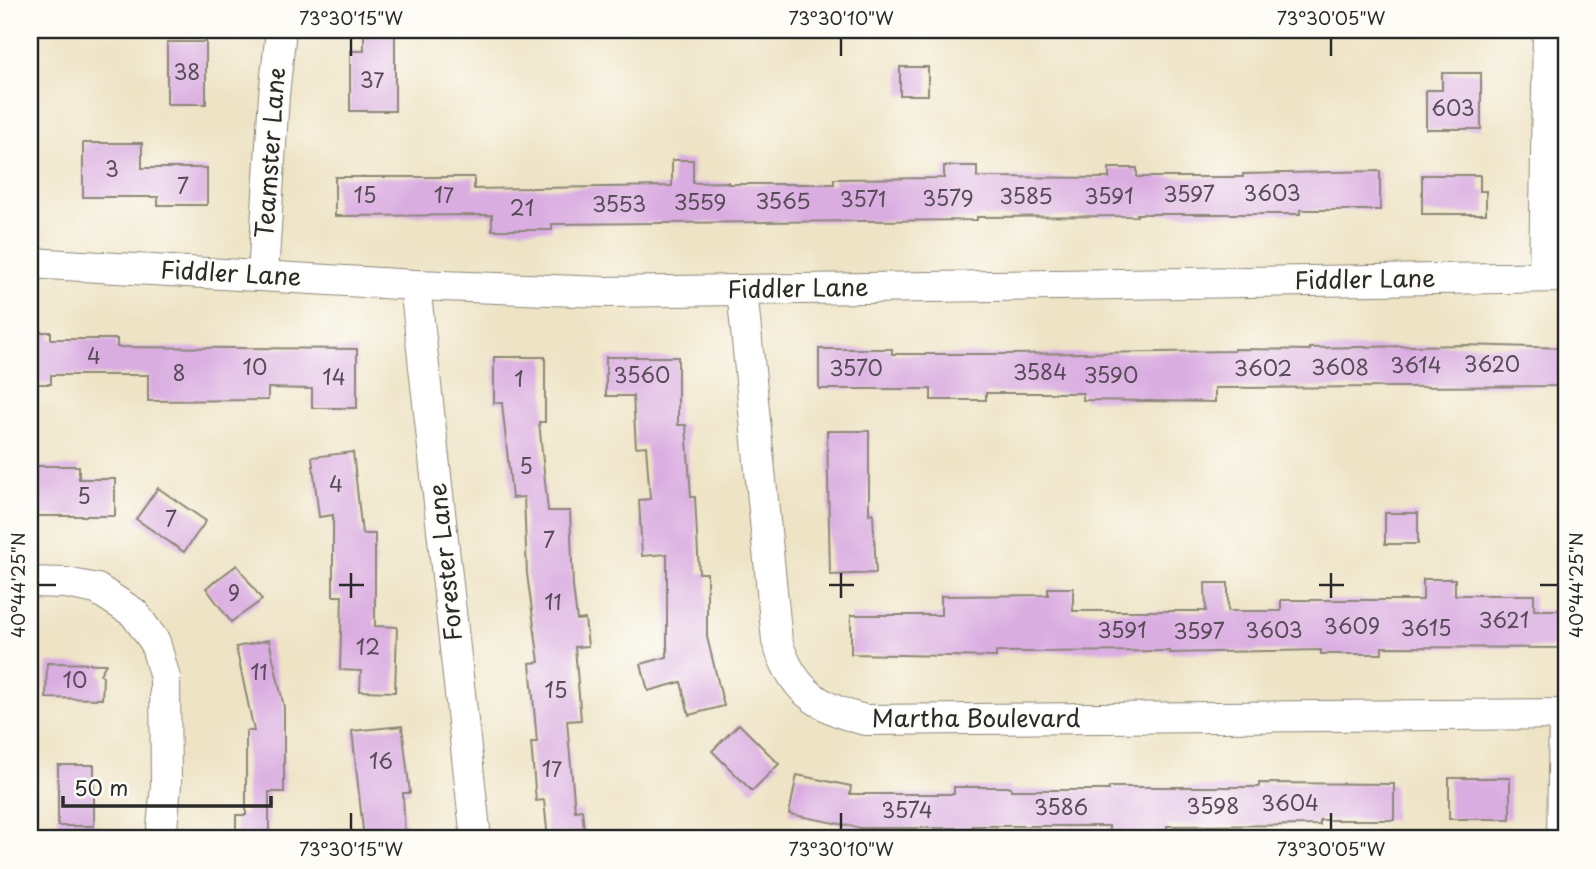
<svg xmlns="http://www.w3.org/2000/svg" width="1596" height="869" viewBox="0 0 1596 869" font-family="'Playpen Sans',sans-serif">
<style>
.building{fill:#daade1}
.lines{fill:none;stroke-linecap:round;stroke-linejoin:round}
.minor-casing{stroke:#8c8778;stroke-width:32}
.minor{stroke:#fff;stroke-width:30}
.ticks{fill:none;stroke:#2b2b2b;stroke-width:2.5}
.labels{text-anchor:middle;stroke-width:5;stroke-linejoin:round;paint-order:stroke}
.number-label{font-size:21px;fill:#574c58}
.street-label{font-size:24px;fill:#2b2b2b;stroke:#fdfcf7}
.neatline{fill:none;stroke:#2b2b2b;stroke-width:2.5}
.ticks-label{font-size:18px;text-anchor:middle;fill:#2b2b2b}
</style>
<rect width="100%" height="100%" fill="#fdfcf7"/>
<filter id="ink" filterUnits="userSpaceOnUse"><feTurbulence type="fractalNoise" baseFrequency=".0143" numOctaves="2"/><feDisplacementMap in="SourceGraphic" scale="14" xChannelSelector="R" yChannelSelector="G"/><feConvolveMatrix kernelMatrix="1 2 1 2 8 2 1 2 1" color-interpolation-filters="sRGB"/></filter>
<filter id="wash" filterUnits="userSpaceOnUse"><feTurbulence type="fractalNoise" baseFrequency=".00686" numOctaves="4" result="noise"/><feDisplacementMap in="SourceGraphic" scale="28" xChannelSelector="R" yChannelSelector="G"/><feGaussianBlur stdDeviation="1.57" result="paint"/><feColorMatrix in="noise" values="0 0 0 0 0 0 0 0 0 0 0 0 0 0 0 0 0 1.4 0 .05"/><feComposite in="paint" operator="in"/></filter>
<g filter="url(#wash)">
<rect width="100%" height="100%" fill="#eee3c5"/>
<g id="blocks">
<path class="building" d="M364,30H395V111H350V51H364Z
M167,42H206V104H167Z
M900,67H928V95H900Z
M1442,73H1481V129H1426V90H1442Z
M83,143H142V168H207V205H158V197H83Z
M672,160H693V183L728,182V184H834V179L944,178V166H977V177L1109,178V168H1137V177H1243V174L1380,171V210H1300V214H1137V216L977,217V220L552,224V230H492V215L335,216V177H474V189L672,186Z
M1422,175H1480V191H1486V214H1422Z
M30,332H51V339H117V347L357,349V408H312V389L268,388V400L148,401V375H51V384H30Z
M1464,345L1566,348V386L1215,388V402L1083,400V393H986V400H931V389H819V349H892V354H1006L1234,351V349L1310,350V348Z
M494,357H545V422H539L548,511H570L573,586L577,620L585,619L588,646L575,647L581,720L567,721L575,811L582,810L585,839H548L544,800L536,801L531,742H537L530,663L539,662L527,574L524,497L512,498L502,403H494Z
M606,357H678V425H686L691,497H695L699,573H707V637L724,706L689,715L681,682L648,691L641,664L667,657V554L642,556L639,500L650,499L646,446L636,447L633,396H606Z
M827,431H869V514L873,513L876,573L830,575Z
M353,452L362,534H375V626L397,627L395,692L360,691L361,671L340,670L342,596H333V515L319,517L312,457Z
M30,466H79V479H115V516H30Z
M158,488L206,521L184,552L136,519Z
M1385,513H1418V544H1385Z
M237,565L262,600L231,622L206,588Z
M1423,579H1455V595H1534V610H1566V648L1382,647V654H1321V650L1170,653V651L996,652V657L851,654V615H941V596L1048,595V588H1073V611H1206L1205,583H1228V611H1281V600H1423Z
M269,640L284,707V792H269V839H236V815H246V731H254L236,647Z
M47,663L106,664L100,674L103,677L102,699L46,698Z
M739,724L779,764L752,791L712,751Z
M402,726L410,793H403L405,839H364L352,731Z
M58,765H94V826H58Z
M797,775L851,786L850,794H954V787H1011V790H1109V787H1259V783L1394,784V820H1320V825L1167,826V839H1109V826H972V828H860L789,814Z
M1449,778H1510V819H1449Z"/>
</g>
</g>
<g filter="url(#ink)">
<use href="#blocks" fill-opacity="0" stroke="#8c8778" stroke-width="2"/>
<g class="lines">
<g class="minor-casing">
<path id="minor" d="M30,263L415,285L605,292L1566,277
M263,276L274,95L281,30
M1544,277L1548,30
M415,285L476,839
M742,290L777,641C792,689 817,708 865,720L1566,714
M30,582L66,583L97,589L134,613L155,642L165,678L166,785L161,839
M1562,839L1564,714"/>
</g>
<use href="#minor" class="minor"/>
</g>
</g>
<path class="ticks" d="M351,38V56M841,38V56M1331,38V56M351,573V598M841,573V598M1331,573V598M38,585H56M339,585H364M829,585H854M1319,585H1344M1540,585H1558M351,813V830M841,813V830M1331,813V830"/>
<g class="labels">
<g class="number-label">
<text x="187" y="80">38</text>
<text x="372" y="88">37</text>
<text x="1453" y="116">603</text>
<text x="112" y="177">3</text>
<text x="183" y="194">7</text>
<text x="1272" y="201">3603</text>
<text x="1189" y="202">3597</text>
<text x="365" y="203">15</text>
<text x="444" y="203">17</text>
<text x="1026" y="204">3585</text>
<text x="1109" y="204">3591</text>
<text x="948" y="206">3579</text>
<text x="863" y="207">3571</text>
<text x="783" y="209">3565</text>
<text x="700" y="210">3559</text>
<text x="619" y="212">3553</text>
<text x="522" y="216">21</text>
<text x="94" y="364">4</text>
<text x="1492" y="372">3620</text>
<text x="1416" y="373">3614</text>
<text x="255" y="375">10</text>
<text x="1340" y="375">3608</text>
<text x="856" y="376">3570</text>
<text x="1263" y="376">3602</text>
<text x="1040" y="380">3584</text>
<text x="179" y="381">8</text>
<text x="642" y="383">3560</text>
<text x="1111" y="383">3590</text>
<text x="334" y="385">14</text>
<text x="519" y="387">1</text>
<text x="526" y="474">5</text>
<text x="336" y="492">4</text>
<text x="84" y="504">5</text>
<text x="171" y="527">7</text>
<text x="549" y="548">7</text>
<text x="234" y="601">9</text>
<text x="553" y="610">11</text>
<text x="1504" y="628">3621</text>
<text x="1352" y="634">3609</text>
<text x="1426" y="636">3615</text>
<text x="1122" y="638">3591</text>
<text x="1274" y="638">3603</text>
<text x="1199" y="639">3597</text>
<text x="368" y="655">12</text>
<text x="259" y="680">11</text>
<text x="75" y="688">10</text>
<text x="556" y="698">15</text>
<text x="381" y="769">16</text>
<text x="552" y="777">17</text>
<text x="1290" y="811">3604</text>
<text x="1213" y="814">3598</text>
<text x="1061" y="815">3586</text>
<text x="907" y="818">3574</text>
</g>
<g class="street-label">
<text transform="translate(271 153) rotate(-86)" y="8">Teamster Lane</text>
<text transform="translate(231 274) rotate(3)" y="8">Fiddler Lane</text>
<text transform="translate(1365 280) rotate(-1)" y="8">Fiddler Lane</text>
<text transform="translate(798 289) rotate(-1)" y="8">Fiddler Lane</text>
<text transform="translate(446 562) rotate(-96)" y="8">Forester Lane</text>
<text x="976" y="727">Martha Boulevard</text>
</g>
</g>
<rect width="1596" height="869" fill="none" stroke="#fdfcf7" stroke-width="77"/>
<path d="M63 796v10h208v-10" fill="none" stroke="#2b2b2b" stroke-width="3.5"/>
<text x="74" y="796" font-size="21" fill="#2b2b2b" stroke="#fdfcf7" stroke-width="5" paint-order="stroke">50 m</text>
<rect x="38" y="38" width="1520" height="792" class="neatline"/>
<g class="ticks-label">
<text x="351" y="25">73°30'15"W</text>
<text x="841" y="25">73°30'10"W</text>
<text x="1331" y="25">73°30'05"W</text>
<text transform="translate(19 585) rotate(-90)" y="6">40°44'25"N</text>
<text transform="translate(1577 585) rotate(-90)" y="6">40°44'25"N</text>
<text x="351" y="856">73°30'15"W</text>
<text x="841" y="856">73°30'10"W</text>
<text x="1331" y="856">73°30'05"W</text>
</g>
</svg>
